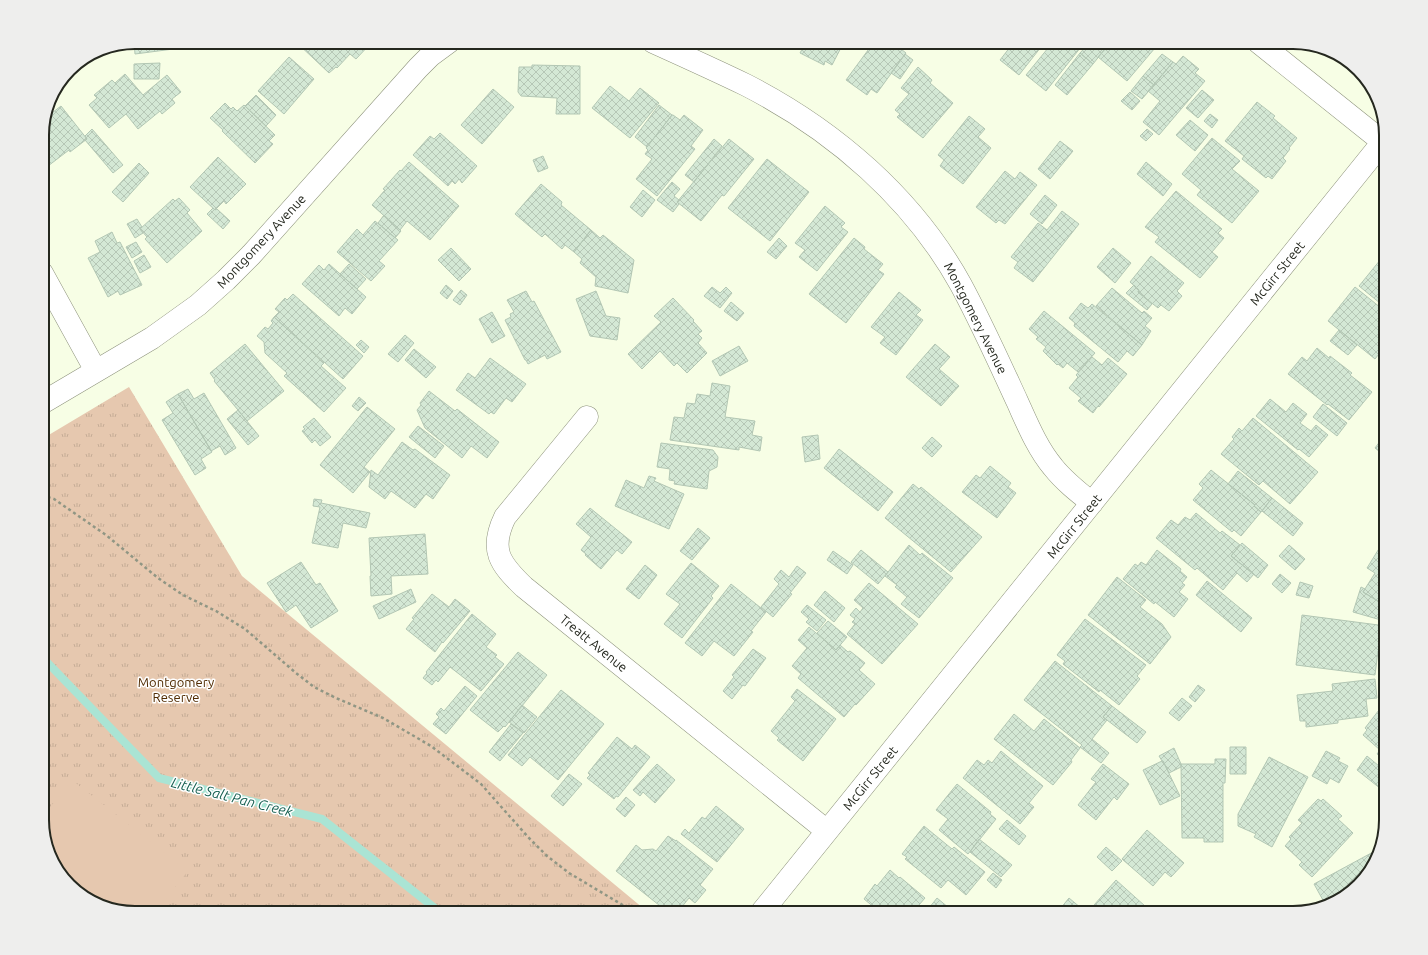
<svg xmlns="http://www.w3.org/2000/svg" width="1428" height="955" viewBox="0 0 1428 955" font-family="Ubuntu,sans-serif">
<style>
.park{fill:url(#park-tufts)}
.pitch{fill:#e6c8af}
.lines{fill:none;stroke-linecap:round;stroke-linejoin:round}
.stream{stroke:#aae4d4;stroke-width:8}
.building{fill:url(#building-cross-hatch);stroke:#b3c7b4}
.street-casing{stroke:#8d927c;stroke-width:23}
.path{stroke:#909684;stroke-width:2.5;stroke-dasharray:3 3;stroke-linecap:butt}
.street{stroke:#fff;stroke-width:22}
.labels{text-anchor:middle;stroke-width:3;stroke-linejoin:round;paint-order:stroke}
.street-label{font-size:13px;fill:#25281f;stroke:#fff}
.park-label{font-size:13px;fill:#502b02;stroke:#fff}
.water-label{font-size:14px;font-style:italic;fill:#176152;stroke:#fff}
.rim{fill:none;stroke:#25281f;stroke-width:2}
</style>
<defs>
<pattern id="park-tufts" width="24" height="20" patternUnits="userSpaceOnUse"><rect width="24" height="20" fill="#e6c8af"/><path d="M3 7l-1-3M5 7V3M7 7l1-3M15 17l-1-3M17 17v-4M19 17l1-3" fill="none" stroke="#c5ac96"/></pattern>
<pattern id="building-cross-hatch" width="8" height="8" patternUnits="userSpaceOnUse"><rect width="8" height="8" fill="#d4e8d5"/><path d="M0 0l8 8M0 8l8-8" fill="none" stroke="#b6c7b6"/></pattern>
</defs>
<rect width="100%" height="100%" fill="#f7fee5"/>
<path class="park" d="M129,387L242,576L649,913H135L83,897L54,866L42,826V439Z"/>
<path class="pitch" d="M72,780L188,871L155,913H135L83,897L54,866L42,826V817Z"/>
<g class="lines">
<path class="stream" d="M42,657L159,778L322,819L441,913"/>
</g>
<path class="building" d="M134,42H180L181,48L135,54Z
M296,42H372L356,59L350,54L337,68L336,67L329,73Z
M806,42H844L832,65L825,61L824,65L800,53Z
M874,42H877L882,46L885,42H892L906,53L877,93L871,89L867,95L846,80Z
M1014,42H1045L1019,75L1000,60Z
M1053,42H1085L1046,91L1026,75Z
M1090,42H1106L1102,47L1105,49L1093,64L1080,53Z
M1106,42H1148L1155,48L1127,81L1098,57L1105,49L1102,47Z
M1080,53L1093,64L1067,95L1055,85Z
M905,54L913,60L900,79L891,73Z
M1162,54L1173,62L1154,85L1143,76Z
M1183,56L1199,69L1195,73L1205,81L1159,135L1143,122L1160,101L1148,91L1173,62L1176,64Z
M289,57L314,79L284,114L258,91Z
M160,63L159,79H134V64Z
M532,65L580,66V114H556L557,98L521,96L518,92L519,67H532Z
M918,67L932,80L930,83L953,103L923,138L897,117L900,114L895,110L909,94L901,88Z
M125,74L143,95L167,75L181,92L172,99L175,103L162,114L160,111L138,129L126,114L109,128L89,105L97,98L94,95L112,80L115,83Z
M1143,76L1154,85L1142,99L1131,91Z
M610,86L629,101L640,88L659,103L630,138L592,108Z
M493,89L514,107L482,144L461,125Z
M1202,90L1214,100L1198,118L1186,108Z
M1130,92L1140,101L1132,110L1121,101Z
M256,95L276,115L266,126L245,106Z
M1257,102L1275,116L1273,118L1297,138L1289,148L1290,149L1283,158L1286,161L1272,179L1268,176L1266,178L1242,159L1244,156L1225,141Z
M225,103L231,109L233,107L237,111L244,105L275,135L269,141L273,144L255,163L222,131L223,130L210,118Z
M659,105L672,115L647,147L635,137Z
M61,106L87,139L70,152L69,150L48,166L42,158V135L44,133L42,129L44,119Z
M1210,114L1218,120L1212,128L1204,121Z
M672,115H673L680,120L684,115L703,130L691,146L695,149L657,196L636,179L652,159L645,154L648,150L646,148Z
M969,116L985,129L978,137L991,148L963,184L940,166L944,160L938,155Z
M1190,120L1208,135L1195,151L1176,135Z
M92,129L123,165L113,173L85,140L87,139L85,136Z
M1147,129L1153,134L1146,141L1140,136Z
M440,133L477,166L462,183L459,179L455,184L452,181L448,186L413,155L430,136L434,139Z
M1212,138L1240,161L1232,169L1259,191L1232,223L1197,195L1201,190L1182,174Z
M714,139L722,146L694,182L685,175Z
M729,139L754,159L724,196L722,195L701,221L677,202Z
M1060,141L1073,151L1050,179L1038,169Z
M543,156L548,168L538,172L533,160Z
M218,157L246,184L226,204L224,201L215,210L190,187Z
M767,159L809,192L770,241L728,208Z
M409,162L459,206L430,240L407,221L400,230L372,205L385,190L383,189L400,170L401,171Z
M1146,162L1172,184L1163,196L1137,174Z
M139,163L149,173L123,202L112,192Z
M1005,171L1015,179L1020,172L1037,185L1005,224L999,220L996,223L976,207Z
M672,182L680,189L674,196L679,200L677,202L679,204L673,212L657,200Z
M541,184L562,202L561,205L591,230L574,252L565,245L562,249L545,234L542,237L515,214Z
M643,190L655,200L642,217L630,207Z
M1176,191L1222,229L1218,233L1224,238L1212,252L1218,257L1200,278L1155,242L1159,237L1145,227Z
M1045,195L1057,205L1042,224L1030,214Z
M179,198L190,210L187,213L202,231L167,263L145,239L147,237L140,229L173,199L175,201Z
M825,206L845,223L841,227L848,232L817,271L799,257L805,250L795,243Z
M213,208L215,210L217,209L230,221L223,229L207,214Z
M1062,211L1079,224L1033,282L1014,268L1018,262L1011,257L1038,223L1047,230Z
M384,215L401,231L395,238L378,223Z
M137,219L142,227L140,229L143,233L135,238L127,224Z
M375,221L398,240L379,261L385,266L371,281L337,252L357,229L363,235Z
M591,230L600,238L603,235L634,260L628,293L595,286L596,277L580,263L582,259L574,252Z
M112,232L117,243L120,242L142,285L120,295L118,291L108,297L88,258L100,252L95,241Z
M779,238L787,246L776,259L767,252Z
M854,238L865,247L864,249L883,264L878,270L884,274L846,323L809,294Z
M136,242L142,252L132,258L126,247Z
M451,248L471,269L459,281L438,260Z
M1113,248L1131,263L1115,283L1097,267Z
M1385,254H1386V308L1359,286Z
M144,255L151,267L140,273L134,261Z
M1151,256L1184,283L1177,291L1182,296L1169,311L1161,305L1158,308L1138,292L1139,290L1130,282Z
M329,264L366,297L352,314L345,308L339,316L302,284L319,265L324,270Z
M349,264L366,279L357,289L340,274Z
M446,285L453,291L447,299L440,293Z
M1134,285L1139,290L1138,292L1152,304L1147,310L1126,293Z
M712,287L720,293L726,287L732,293L720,308L704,296Z
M1355,287L1386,312V345L1375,359L1328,321Z
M1112,288L1142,313L1144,311L1152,318L1145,326L1151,331L1142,345L1096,306Z
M461,290L467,295L460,305L453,300Z
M526,291L532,302L534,301L561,352L547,359L545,355L528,364L526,360H525L505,320L511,317L510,314L514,312L507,300Z
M596,291L606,316L620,318L617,340L590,336L576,299Z
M899,292L921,310L916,315L923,320L896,355L880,343L885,337L871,327Z
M293,294L363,356L343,379L274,317L279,312L275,309L285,298L287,300Z
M673,298L694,320L693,321L702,331L698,334L702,338L698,343L707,353L687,373L677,363L674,366L660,351L642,369L628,354L661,322L654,316Z
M731,302L744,313L737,321L724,311Z
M1081,303L1088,308L1092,304L1142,345L1133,356L1127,351L1118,362L1074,326L1075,323L1069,318Z
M1044,311L1095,353L1078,372L1067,363L1063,368L1058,364L1057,365L1043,351L1046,347L1036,339L1038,337L1029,329Z
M492,312L505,336L492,343L479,319Z
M274,317L324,363L321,366L346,388L324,412L284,376L287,373L265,353L264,342L257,336L265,327L268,329L273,323L271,321Z
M1339,330L1357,345L1348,355L1330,341Z
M405,335L414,343L398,362L388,354Z
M361,340L369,347L364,353L356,345Z
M245,344L284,391L247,421L214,381L215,380L210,373Z
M935,344L950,357L939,369L959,386L941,406L906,377Z
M739,346L748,361L720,376L712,361Z
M1317,348L1329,358L1330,356L1352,373L1350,375L1372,392L1349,420L1328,404L1327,405L1288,374L1302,357L1307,361Z
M414,349L436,367L426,378L405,360Z
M1092,357L1102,365L1108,358L1127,374L1099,407L1098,406L1093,413L1078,401L1081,398L1069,388L1078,377L1076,375Z
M490,358L526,384L512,402L506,398L494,414L491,412L489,414L456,390L468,373L475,378Z
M712,383L730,386L725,417L755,421L752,435L762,437L760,451L739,447V450L670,440L674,417L684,418L687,403L695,404L697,394L710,396Z
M188,389L194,399L204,393L236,448L225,455L220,446L211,451L178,394Z
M429,391L455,411L457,409L499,442L487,458L471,446L462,458L425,428L417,410L421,405L420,403Z
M178,394L212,452L201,459L206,468L195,475L162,420L173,413L166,402Z
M359,397L366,403L358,411L352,406Z
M1270,399L1286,412L1293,403L1307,414L1300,423L1311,431L1316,425L1328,435L1309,457L1299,449L1298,450L1256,416Z
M1323,404L1347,423L1337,436L1313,417Z
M367,407L395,429L364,467L370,472L353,493L320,465Z
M238,410L259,436L248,445L227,419Z
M1386,412V425L1380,420Z
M314,418L331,437L320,446L315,440L312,443L302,431L305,429L303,427Z
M1253,418L1318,472L1290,504L1263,481L1259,485L1221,454L1234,439L1232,437L1239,428L1242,431Z
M418,426L444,446L435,458L409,437Z
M1386,433V457L1375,448Z
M818,435L820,459L805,462L802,437Z
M932,437L942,446L932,457L922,448Z
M402,442L413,450L415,449L450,475L433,499L426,494L415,508L391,491L385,499L369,487L371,470L378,475Z
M661,443L713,450L718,457L717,467L709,471L707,489L674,484L675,481L669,480L670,469L657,467Z
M839,449L893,492L878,511L824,468Z
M990,466L1011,483L1008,487L1016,493L997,518L962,492L976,475L980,478Z
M1211,470L1255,505L1254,506L1261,512L1241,536L1234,530L1232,532L1193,500L1203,488L1199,484Z
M1238,471L1272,498L1261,512L1254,506L1255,505L1228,484Z
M649,476L656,478L654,481L684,494L669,529L615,506L626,480L644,488Z
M913,484L919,489L921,487L982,537L951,572L885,518Z
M1272,498L1303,523L1293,536L1262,511Z
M314,499L322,500L321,503L370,513L366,528L343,523L338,548L312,543L320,507L313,506Z
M590,508L632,542L622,554L617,550L601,569L585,555L586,554L581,550L591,537L576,524Z
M1196,513L1220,533L1222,531L1240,545L1231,556L1254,574L1247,582L1237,573L1223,590L1197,568L1195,570L1156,538L1171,520L1178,525L1185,517L1190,520Z
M698,528L710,538L692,560L680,551Z
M425,534L428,574L391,576L392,594L371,596L370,576H371L369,538Z
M1242,543L1268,565L1258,578L1231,556Z
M909,545L920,555L922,553L953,578L919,618L901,604L907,597L895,587L897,585L885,576Z
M1289,545L1305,559L1295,570L1279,556Z
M1380,547L1386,551V606L1363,592L1375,573L1367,568Z
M861,550L888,572L878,584L851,562Z
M1157,550L1181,569L1180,571L1187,577L1182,583L1185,585L1179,592L1188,599L1174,617L1155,602L1154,604L1123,579L1135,564L1138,566L1141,562L1146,565Z
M833,551L853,565L847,574L827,560Z
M301,562L316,585L320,583L338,611L311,628L296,605L286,612L267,583Z
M691,563L719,586L711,596L713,598L682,638L664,624L680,604L666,594Z
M645,565L657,575L639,599L626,589Z
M797,566L806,573L790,593L792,594L773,617L761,607L779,584L774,579L781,570L789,577Z
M1280,574L1291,583L1282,593L1272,584Z
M1117,577L1146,600L1140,607L1162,624L1171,637L1150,664L1088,615Z
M1207,581L1252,618L1241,632L1196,595Z
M1300,582L1313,586L1309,598L1296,595Z
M869,583L918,624L882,664L847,634L855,624L852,622L855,619L850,615L856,608L860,612L863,608L854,600Z
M731,584L766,612L751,631L753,632L734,656L714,641L702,656L685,643Z
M1361,587L1365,589L1363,592L1385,605L1381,620L1353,612Z
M411,589L416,602L379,619L373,606Z
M825,591L845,608L834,622L814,605Z
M432,594L449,607L455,599L470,611L443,643L442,642L435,652L406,629L414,619L412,618Z
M807,605L826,620L817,631L806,622L809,619L801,612Z
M472,614L496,634L486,647L497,655L495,657L504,664L481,691L450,667L438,682L436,680L432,685L423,678L427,673L426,672Z
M1302,615L1386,626L1383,652L1378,651L1375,675L1296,665Z
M1085,619L1146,665L1137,676L1140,679L1119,705L1100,690L1099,692L1063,664L1065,661L1057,655Z
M828,621L847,637L836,650L817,633Z
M809,627L836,650L840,645L848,652L850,651L865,663L859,670L875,684L856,705L855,704L844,717L798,678L801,674L792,666L807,648L798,640Z
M753,649L766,658L745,686L743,685L732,699L723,691L734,677L732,675Z
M518,652L547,675L505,727L504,726L498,732L470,710Z
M1055,661L1112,706L1103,717L1107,720L1092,739L1109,753L1101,763L1080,747L1082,745L1024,700Z
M1375,679L1377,698L1366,699L1368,716L1338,720V723L1306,727V721H1300L1297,695L1333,691L1332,684Z
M1198,685L1205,690L1195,702L1189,697Z
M465,686L477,696L446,734L433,724L439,717L436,714L441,708L444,711Z
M797,689L836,719L803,761L777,740L779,738L771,731L795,701L791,697Z
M561,690L604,724L558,780L530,757L522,766L508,755Z
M1182,698L1192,706L1179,721L1169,713Z
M1386,701V761L1377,754L1380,750L1363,735L1367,730L1365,728Z
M522,705L537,717L524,733L509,722Z
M1112,706L1146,732L1137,743L1103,717Z
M1014,714L1034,731L1044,719L1080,748L1071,760L1072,762L1053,785L994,739Z
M511,724L523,733L500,761L489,752Z
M617,737L632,749L635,745L650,757L618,797L616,796L614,799L587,778L590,775L588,773Z
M1230,747H1246V774H1230Z
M1174,748L1181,764V767L1169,773L1163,761H1162L1159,756Z
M1001,751L1043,786L1029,803L1034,807L1020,824L963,778L977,760L984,765L988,760L992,763Z
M1326,751L1340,758L1338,761L1348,766L1339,783L1330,778L1327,784L1312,776Z
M1367,756L1385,771L1386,769V793L1357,770Z
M1269,757L1308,777L1272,847L1254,837L1256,834L1238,826V814Z
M1215,759H1226L1225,783H1223V842H1204V838H1182L1181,764H1215Z
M1162,761H1163L1180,796L1160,805L1143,770Z
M657,764L675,780L655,803L643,792L640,796L633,790Z
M1103,764L1129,784L1117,800L1114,797L1096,820L1078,805L1096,782L1091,779Z
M569,774L582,784L563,806L551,796Z
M957,784L991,812L990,814L996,819L968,854L939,830L948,819L936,810Z
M626,797L635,805L625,817L616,809Z
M1318,799L1321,801L1323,799L1342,816L1338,819L1353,833L1312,877L1299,865L1302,862L1285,846L1291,839L1289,837L1302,823L1298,820Z
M716,806L744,829L717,862L681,834L685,829L689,833L702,817L705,819Z
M1007,820L1026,836L1019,845L999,829Z
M924,826L952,849L954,847L985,872L966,895L948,880L941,888L905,859L907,857L902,854Z
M1147,830L1184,863L1171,877L1165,872L1153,886L1122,859Z
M668,836L676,841V840L713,869L700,885L706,890L695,903L689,898L677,913H669L616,871L636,845L642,850L653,849L656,851Z
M979,839L1012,865L1001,877L970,852Z
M1106,847L1122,861L1112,871L1097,857Z
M1375,851L1376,852L1370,872L1335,903L1332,898L1324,902L1314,884Z
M890,870L899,878L900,877L925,898L912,913H881L864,899L875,884L877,886Z
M993,873L1002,880L996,888L987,880Z
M1116,880L1145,906L1143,909L1147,913H1087Z
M937,898L955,913H925Z
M1069,898L1087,913H1065L1060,909Z"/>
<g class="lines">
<g class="street-casing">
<path id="street" d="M653,42C684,56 715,70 746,85C834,130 913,198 961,285C981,322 999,362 1017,401C1027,423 1037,448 1053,467C1064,481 1078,492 1092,503
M1258,42L1383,142
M42,273L96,371
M42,403L152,338L198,305L226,280L251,255L418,68L430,56L449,42
M587,417L505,517C489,550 500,564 524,587L827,831
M761,913L1386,138"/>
</g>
<path class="path" d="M42,495L54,499L106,535L158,578L183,595L216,611L245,629L296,673L314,687L336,698L383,718L431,746L481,784L528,837L547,856L569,873L636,913"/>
<use href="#street" class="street"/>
</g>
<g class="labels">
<g class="street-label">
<text transform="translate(261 241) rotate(-47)" y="5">Montgomery Avenue</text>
<text transform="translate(1277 273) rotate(-51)" y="5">McGirr Street</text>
<text transform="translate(976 318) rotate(63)" y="5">Montgomery Avenue</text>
<text transform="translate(1074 526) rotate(-51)" y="5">McGirr Street</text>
<text transform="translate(594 643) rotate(39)" y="5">Treatt Avenue</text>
<text transform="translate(870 778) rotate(-51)" y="5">McGirr Street</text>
</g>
<g class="park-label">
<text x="176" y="687">Montgomery<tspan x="176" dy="15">Reserve</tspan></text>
</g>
<g class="water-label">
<text transform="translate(232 797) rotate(14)" y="5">Little Salt Pan Creek</text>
</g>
</g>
<path d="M0 0H1428V955H0ZM135 49H1293A86 86 0 0 1 1379 135V820A86 86 0 0 1 1293 906H135A86 86 0 0 1 49 820V135A86 86 0 0 1 135 49Z" fill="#eeeeed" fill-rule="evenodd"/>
<path class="rim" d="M135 49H1293A86 86 0 0 1 1379 135V820A86 86 0 0 1 1293 906H135A86 86 0 0 1 49 820V135A86 86 0 0 1 135 49Z"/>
</svg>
